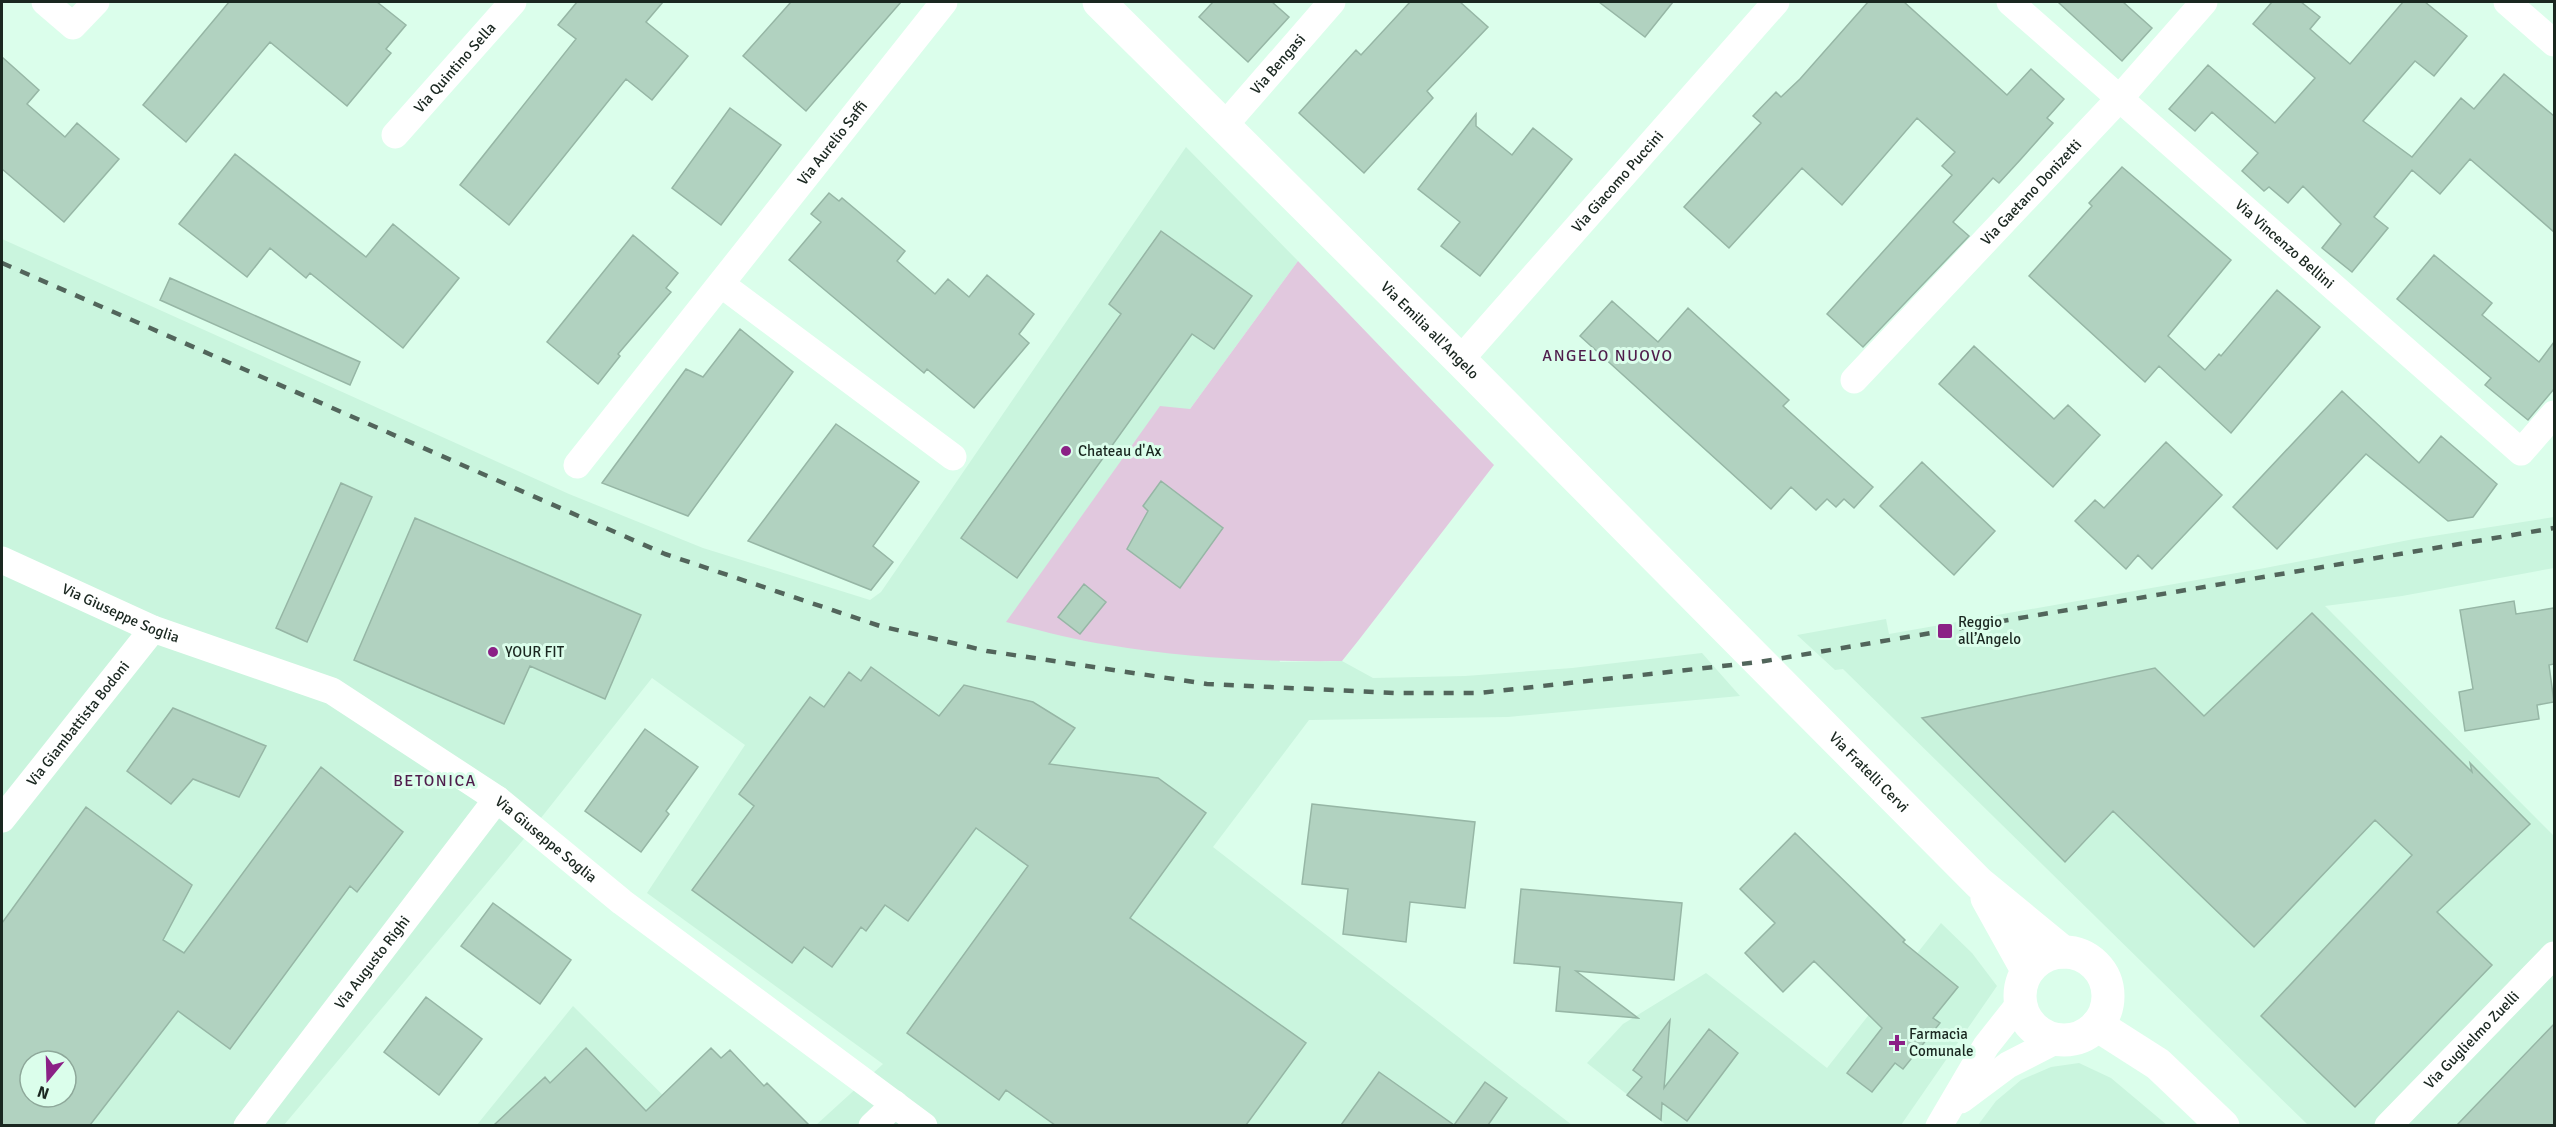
<svg xmlns="http://www.w3.org/2000/svg" width="2556" height="1127" viewBox="0 0 2556 1127" font-family="Signika,sans-serif">
<style>
.built{fill:#caf5de;fill-rule:evenodd}
.green{fill:#e1c8de}
.building{fill:#b1d2c0;stroke:#96b6a5;stroke-width:1.5;fill-rule:evenodd}
.lines{fill:none;stroke-linecap:round;stroke-linejoin:round}
.minor{stroke:#fff;stroke-width:27}
.secondary{stroke:#fff;stroke-width:33}
.rail{stroke:#52655b;stroke-width:4.5;stroke-dasharray:10 10;stroke-linecap:butt}
.poi-dot{fill:#8b2186;stroke:#dbfeeb;stroke-width:2}
.labels{text-anchor:middle;stroke-width:6;stroke-linejoin:round;paint-order:stroke}
.street-label{font-size:15px;fill:#1a2720;stroke:#dbfeeb}
.poi-label{font-size:15px;fill:#1a2720;stroke:#dbfeeb;text-anchor:start}
.neighbourhood-label{font-size:16px;letter-spacing:1.5px;fill:#4f1d4c;stroke:#dbfeeb}
</style>
<rect width="100%" height="100%" fill="#dbfeeb"/>
<path class="built" d="M1186,147L1298,261L1190,409L1280,662L1342,661L1373,678L1465,676L1572,668L1702,653L1740,696L1508,717L1309,720L1213,847L1572,1125H816L883,1064L647,893L745,745L652,678L533,828L284,1125L2,1126V239L569,494L703,548L870,600L881,592ZM30,1061H66V1097H30Z
M2554,517V568L2402,596L2325,606L2554,836V1125H2308L1843,669L1835,670L1797,635L1886,619L1889,634L2265,568L2414,539Z
M1941,923L1972,953L1997,986L1901,1125H1666L1587,1063L1623,1024L1706,973L1827,1068Z
M573,1006L693,1125L476,1126Z
M2079,1063L2111,1078L2167,1125H1978L1996,1101L2021,1080L2051,1067Z"/>
<path class="green" d="M1298,261L1494,465L1358,641L1342,661C1264,662 1186,658 1109,645C1074,640 1040,630 1006,622L1160,406L1190,409Z"/>
<path class="building" d="M229,2H377L406,25L386,49L391,53L347,106L270,42L186,142L143,105Z
M577,2H663L646,22L688,56L652,100L626,79L509,225L460,185L576,39L558,25Z
M791,2H901L806,111L743,56Z
M1213,2H1272L1289,17L1248,62L1199,17Z
M1410,2H1460L1488,27L1427,91L1433,98L1364,173L1299,113L1356,50L1361,55Z
M1599,2H1673L1645,37Z
M1868,2H1904L2007,95L2031,69L2064,99L2047,118L2053,123L2021,159L1999,183L1993,178L1953,222L1969,236L1863,347L1827,314L1952,175L1942,166L1955,152L1917,118L1842,205L1802,168L1729,248L1684,207L1761,123L1753,116L1776,92L1781,97L1800,79Z
M2058,2H2123L2152,28L2122,61Z
M2272,2H2301L2320,17L2310,29L2350,64L2403,2H2425L2467,36L2434,76L2415,61L2363,121L2412,157L2461,98L2474,109L2504,74L2554,116V232L2470,159L2440,194L2412,170L2374,217L2388,228L2352,272L2322,248L2341,224L2303,186L2288,203L2269,187L2264,191L2242,171L2258,153L2212,112L2195,131L2169,109L2208,65L2275,123L2315,78L2253,24Z
M2,57L39,90L27,104L65,137L77,123L119,159L64,222L2,169Z
M730,108L781,145L721,225L672,188Z
M1476,114V126L1512,155L1533,128L1572,159L1480,276L1441,246L1460,222L1418,189Z
M235,154L366,257L393,224L459,278L403,348L310,273L306,278L270,248L247,277L179,224Z
M2122,167L2231,260L2168,336L2205,370L2219,354L2221,356L2277,290L2320,327L2231,433L2159,366L2145,382L2029,276L2092,206L2089,203Z
M829,193L839,201L842,198L905,251L897,261L935,294L948,279L969,297L987,275L1034,314L1019,334L1029,343L974,408L927,369L924,373L789,260L821,222L811,214Z
M1161,231L1252,296L1214,349L1192,334L1017,578L961,538L1121,314L1109,304Z
M633,235L678,273L666,288L671,292L618,354L620,356L598,384L547,342Z
M2434,255L2492,303L2482,315L2539,362L2554,342V389L2528,420L2485,385L2491,378L2397,299Z
M170,278L360,362L350,385L160,300Z
M1612,301L1658,342L1688,308L1789,400L1783,406L1873,487L1854,508L1844,499L1836,507L1827,499L1816,510L1791,487L1771,509L1580,336Z
M740,329L793,372L688,516L602,483L686,369L703,377Z
M1974,346L2054,419L2068,405L2100,435L2053,487L1939,384Z
M2342,391L2419,463L2441,436L2497,484L2473,517L2448,521L2366,454L2277,549L2233,507Z
M836,424L919,482L873,546L893,562L871,590L748,541Z
M2166,442L2222,495L2152,569L2138,555L2126,569L2075,521L2095,500L2104,508Z
M1922,462L1995,531L1954,575L1880,506Z
M1161,481L1223,528L1180,588L1127,549L1148,511L1143,506Z
M341,483L372,497L307,642L276,628Z
M415,518L641,615L605,699L530,666L504,724L354,660Z
M1084,584L1106,602L1080,634L1058,617Z
M2514,601L2516,614L2554,608V664L2549,665L2554,702L2537,705L2539,719L2465,731L2459,692L2473,689L2460,610Z
M2312,613L2472,772L2470,763L2530,824L2437,912L2492,965L2355,1107L2261,1016L2412,855L2375,820L2254,947L2113,811L2065,862L1922,718L2155,668L2204,716Z
M871,667L939,716L964,685L1033,702L1075,728L1049,764L1158,778L1206,813L1130,918L1306,1043L1246,1125H1055L1006,1090L999,1100L907,1033L1028,866L976,828L908,921L885,905L866,931L861,927L832,967L804,947L792,963L692,890L754,806L739,794L810,697L824,707L849,672L861,681Z
M173,708L266,746L239,797L193,779L171,804L127,771Z
M645,729L698,767L666,811L669,814L641,852L585,811Z
M321,767L403,832L357,892L350,886L230,1049L178,1011L90,1125H2V923L86,807L192,885L163,940L184,953ZM30,1061H66V1097H30Z
M1312,804L1475,822L1465,908L1410,902L1406,942L1343,934L1348,889L1302,884Z
M1795,833L1905,940L1903,942L1958,987L1933,1018L1940,1023L1903,1069L1895,1063L1872,1092L1847,1073L1882,1028L1814,961L1783,992L1745,953L1775,923L1740,889Z
M1521,889L1682,903L1674,980L1576,971L1638,1018L1556,1011L1560,967L1514,963Z
M493,903L571,960L540,1004L461,946Z
M426,997L482,1039L439,1095L384,1052Z
M1670,1020L1664,1088L1709,1029L1738,1053L1687,1121L1662,1103L1661,1120L1627,1095L1642,1077L1633,1070Z
M2554,1024V1125H2457Z
M586,1048L646,1111L711,1048L721,1058L730,1050L764,1086L767,1083L809,1125H494L545,1077L550,1083Z
M1379,1072L1454,1125H1341Z
M1485,1082L1507,1098L1488,1125H1454Z"/>
<g class="lines">
<g class="minor">
<path d="M45,2L73,26L96,2"/>
<path id="s1" d="M2010,2L2521,452L2554,414"/>
<path d="M2507,2L2554,43"/>
<path id="s2" d="M1224,126L1332,2"/>
<path id="s3" d="M395,135L513,2"/>
<path d="M721,284L953,457"/>
<path id="s4" d="M1460,360L1776,2"/>
<path id="s5" d="M1854,380L2119,99L2204,2"/>
<path id="s6" d="M577,465L944,2"/>
<path id="s7" d="M2,560L153,629L332,691L497,799L622,902L924,1126"/>
<path id="s8" d="M2,819L153,629"/>
<path d="M1961,1100L2008,1065L2059,1039"/>
<path id="s9" d="M247,1126L497,799"/>
<path d="M872,1126L895,1104"/>
<path d="M1939,1126L1986,1046L2020,1003"/>
<path id="s10" d="M2388,1126L2554,955"/>
</g>
<g class="secondary">
<path id="s11" d="M1099,2L1460,360L1979,883L2063,952"/>
<path d="M1987,898L2027,970"/>
<circle cx="2064" cy="996" r="44"/>
<path d="M2097,1025L2158,1064L2223,1126"/>
</g>
<path class="rail" d="M2,263L665,554L880,626L987,651L1207,684L1396,693H1479L1759,662L2554,528"/>
</g>
<g class="poi-dot">
<circle cx="1066" cy="451" r="6"/>
<rect x="1937" y="623" width="16" height="16" rx="3"/>
<circle cx="493" cy="652" r="6"/>
<path d="M1894 1034h6v6h6v6h-6v6h-6v-6h-6v-6h6z"/>
</g>
<g class="labels">
<g class="street-label">
<text dy="5" stroke="none"><textPath href="#s2" startOffset="82">Via Bengasi</textPath></text>
<text dy="5" stroke="none"><textPath href="#s3" startOffset="90">Via Quintino Sella</textPath></text>
<text dy="5" stroke="none"><textPath href="#s6" startOffset="411">Via Aurelio Saffi</textPath></text>
<text dy="5" stroke="none"><textPath href="#s4" startOffset="238">Via Giacomo Puccini</textPath></text>
<text dy="5" stroke="none"><textPath href="#s5" startOffset="258">Via Gaetano Donizetti</textPath></text>
<text dy="5" stroke="none"><textPath href="#s1" startOffset="366">Via Vincenzo Bellini</textPath></text>
<text dy="5" stroke="none"><textPath href="#s11" startOffset="466">Via Emilia all'Angelo</textPath></text>
<text dy="5" stroke="none"><textPath href="#s7" startOffset="130">Via Giuseppe Soglia</textPath></text>
<text dy="5" stroke="none"><textPath href="#s8" startOffset="122">Via Giambattista Bodoni</textPath></text>
<text dy="5" stroke="none"><textPath href="#s11" startOffset="1089">Via Fratelli Cervi</textPath></text>
<text dy="5" stroke="none"><textPath href="#s7" startOffset="616">Via Giuseppe Soglia</textPath></text>
<text dy="5" stroke="none"><textPath href="#s9" startOffset="206">Via Augusto Righi</textPath></text>
<text dy="5" stroke="none"><textPath href="#s10" startOffset="120">Via Guglielmo Zuelli</textPath></text>
</g>
<g class="poi-label">
<text x="1078" y="456">Chateau d'Ax</text>
<text x="1958" y="627">Reggio<tspan x="1958" dy="17">all’Angelo</tspan></text>
<text x="505" y="657">YOUR FIT</text>
<text x="1909" y="1039">Farmacia<tspan x="1909" dy="17">Comunale</tspan></text>
</g>
<g class="neighbourhood-label">
<text x="1608" y="361">ANGELO NUOVO</text>
<text x="435" y="786">BETONICA</text>
</g>
</g>
<rect width="2556" height="1127" fill="none" stroke="#1a2720" stroke-width="6"/>
<g transform="translate(48 1079) rotate(199)"><circle r="28" fill="#dbfeeb" stroke="#8ea89a" stroke-width="1.5"/>
<path d="M0-4.5L10 22L0 15L-10 22Z" fill="#8b2186"/>
<text y="-9" font-size="16" font-weight="bold" text-anchor="middle" fill="#1a2720">N</text>
</g>
</svg>
